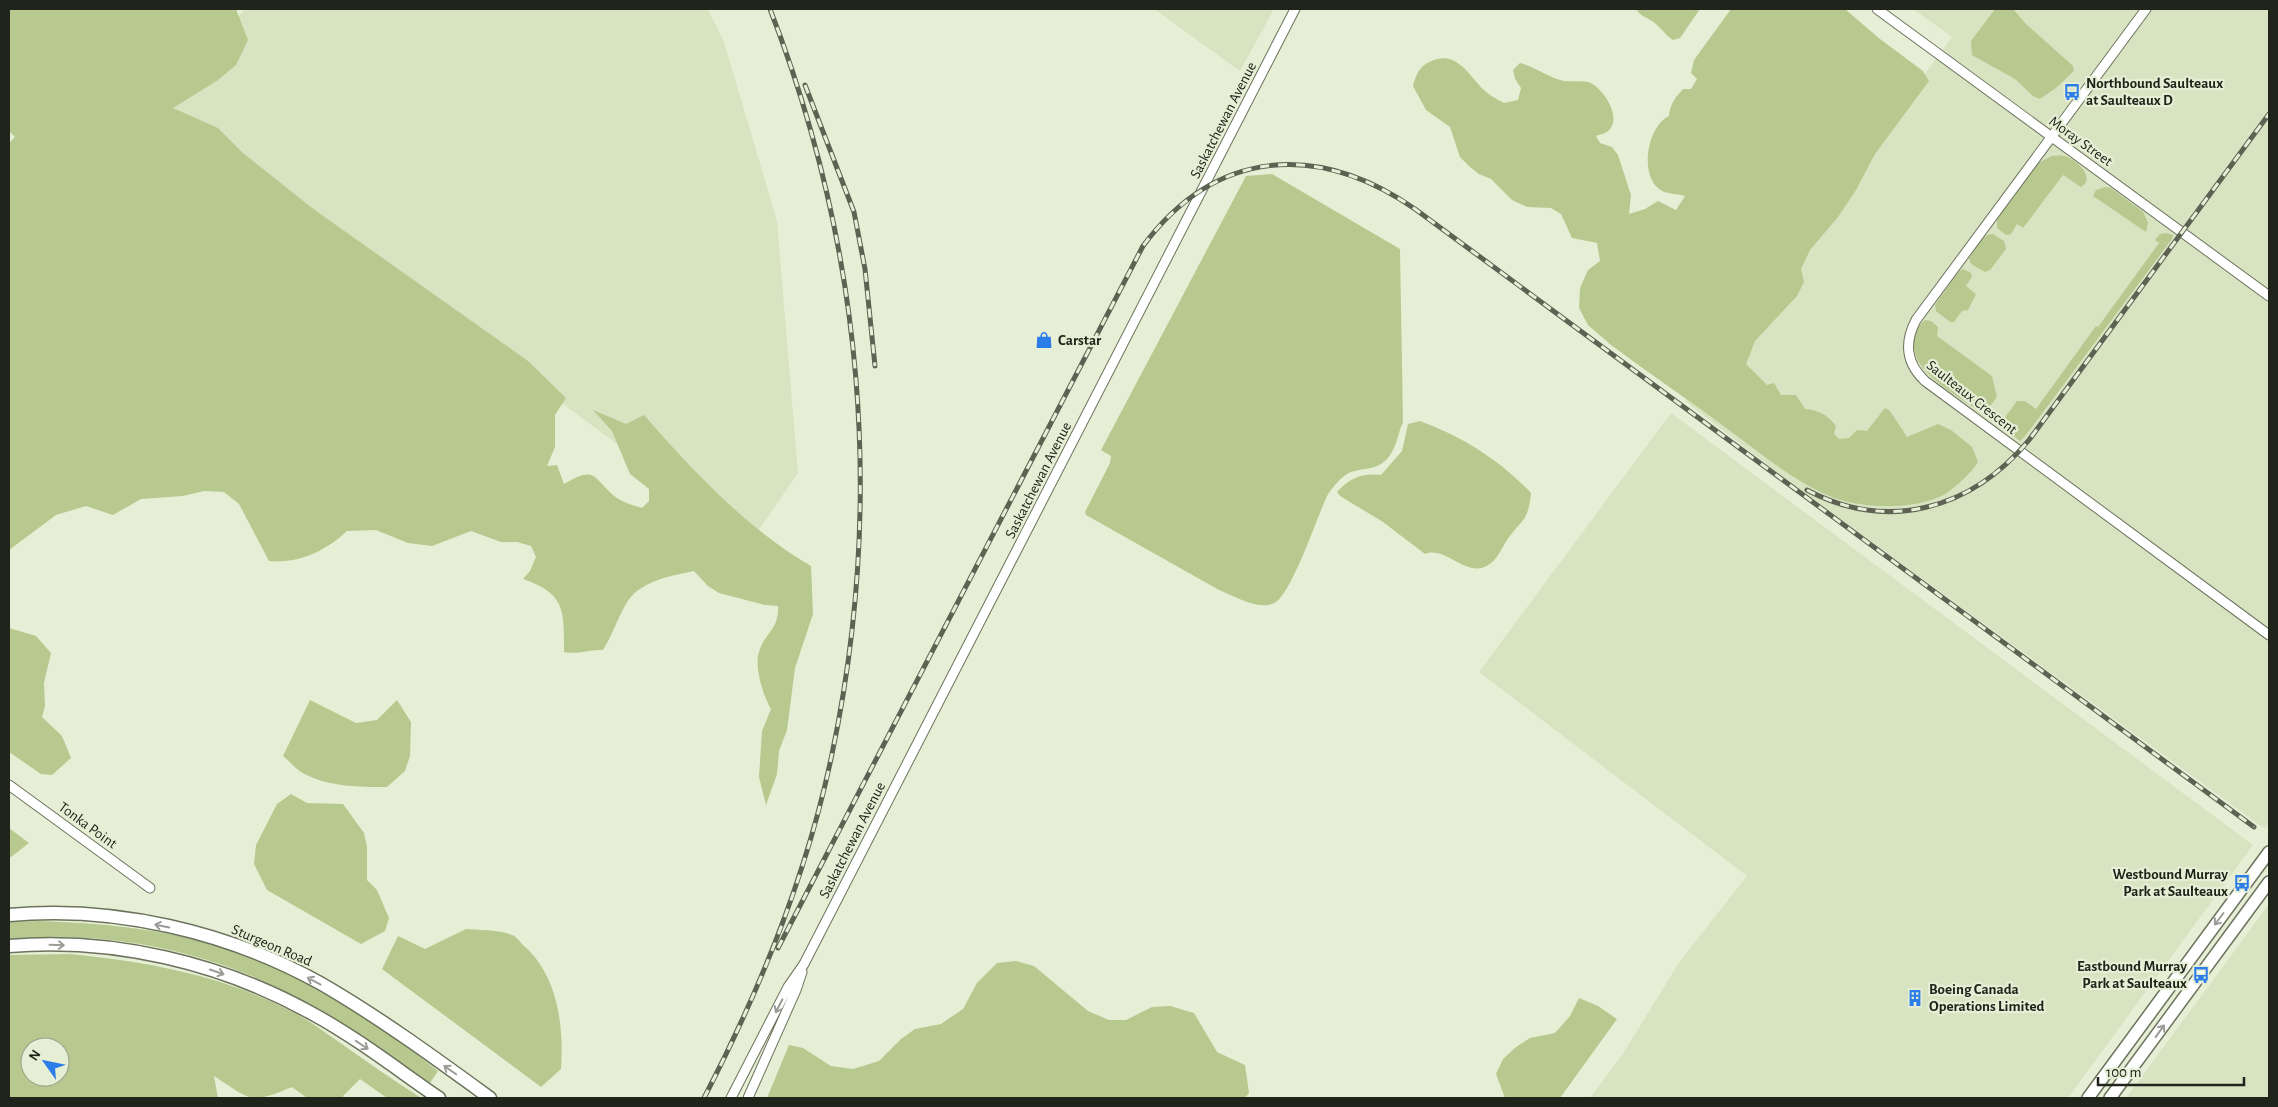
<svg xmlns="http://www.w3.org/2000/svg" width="2278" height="1107" viewBox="0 0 2278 1107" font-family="'Alegreya Sans',sans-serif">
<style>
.built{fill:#d8e3c2}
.green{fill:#b7c98e;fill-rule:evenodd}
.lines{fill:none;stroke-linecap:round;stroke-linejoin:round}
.minor-casing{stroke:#6c735c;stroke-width:11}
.tertiary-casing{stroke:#6c735c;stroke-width:14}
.secondary-casing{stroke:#6c735c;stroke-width:15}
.minor{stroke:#fff;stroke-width:9}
.tertiary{stroke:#fff;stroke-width:11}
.secondary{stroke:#fff;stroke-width:12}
.rail-casing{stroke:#5d6253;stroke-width:5}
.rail{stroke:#e6efd5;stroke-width:3;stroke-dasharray:9;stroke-linecap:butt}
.oneway{stroke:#9b9c98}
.labels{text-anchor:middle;stroke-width:4.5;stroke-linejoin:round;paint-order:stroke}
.poi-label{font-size:15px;font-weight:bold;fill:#21241a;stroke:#e6efd5;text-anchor:start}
.street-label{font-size:15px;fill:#21241a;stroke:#e6efd5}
</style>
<rect width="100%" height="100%" fill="#e6efd5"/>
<path class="built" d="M245,9H708L724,42L777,221L798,473L750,543L164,107Z
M1154,9H1274L1240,71Z
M1913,9H2269V823L2265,829L1787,480L1685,401L1952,37Z
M1671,413L2253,845L2068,1098H1590L1622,1055L1680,961L1747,876L1479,672Z
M2269,904V1098H2126Z"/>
<path class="green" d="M9,9H236L248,40L236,65L218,80L173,108L218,128L243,153L312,208L528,361L566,398L555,415V447L547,466L557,465L564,484C595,466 592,476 613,495C621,502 632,505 642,508L649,501V489L630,474L612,431L593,410L626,424L644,415C693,471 746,528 811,566L813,614L795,668L787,730L779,751L777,774L766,805L759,777L762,731L771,709C763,696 754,666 759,652C765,632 779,630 778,606L765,605L719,593L708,586L694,571C670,576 639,581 626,604C617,619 613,634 603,650C588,649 579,655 564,652C564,611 566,594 523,579L530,571L536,557L531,546L517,542H501L471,531L432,546L408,543L376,530L347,531C326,551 298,564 269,561L239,504L224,492L204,491L183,496L141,499L113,515L86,506L56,515L9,550V143L15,137L9,131Z
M1636,9H1700L1680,38L1673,40C1665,35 1660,26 1652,21C1645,16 1641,17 1636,9Z
M1731,9H1845L1880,39L1923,71L1929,81L1875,154L1856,190L1838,217L1810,250L1801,269L1804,282L1797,296L1755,341L1746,364L1767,385L1774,383L1781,395H1796L1805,409C1818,410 1828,415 1836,426L1834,434L1839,439L1849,438L1857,430L1867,431L1885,408L1890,411L1907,437L1938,424L1951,430L1972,447L1978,462C1971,473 1956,487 1945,494C1915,511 1858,509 1827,495C1791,479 1760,453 1729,430C1690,401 1650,374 1611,345L1588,325L1579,308L1580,288L1588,270L1600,261L1597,243L1572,238L1561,214L1551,208L1527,207L1512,200L1491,179L1479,174L1470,167L1460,157L1450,127L1426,110L1413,86C1417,72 1420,65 1434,60C1458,51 1470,77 1484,90C1490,96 1497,99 1504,103L1518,100L1521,88L1515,79L1513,70L1520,63C1536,67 1547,77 1564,81C1572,82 1584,80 1591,83C1604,90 1621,116 1610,129C1606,134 1601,134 1596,136L1600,143L1612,147L1618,155L1631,195L1629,214L1645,209L1658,201L1676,210L1685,196C1678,194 1668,194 1662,191C1638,178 1647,126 1669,116C1670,104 1675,98 1683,89H1691L1697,79L1691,73L1694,60Z
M1995,9H2013L2026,24L2073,66L2074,71L2056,88L2040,99L2033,96L2015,79L1972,55L1971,41Z
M2052,156C2056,156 2060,155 2064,156C2076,159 2097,178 2081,187L2063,175L2023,228L2017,224L2011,234L2006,235L1997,228V219L2038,163Z
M1272,174L1400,249L1403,422C1397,435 1397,449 1386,460C1376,470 1364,468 1351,472C1342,475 1332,488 1327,496C1317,517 1293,590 1276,602C1260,612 1234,596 1219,590L1086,515L1085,512L1110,463L1111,456L1101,450L1246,176Z
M2105,187L2111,188L2143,212L2148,222L2146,232L2093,196L2096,190Z
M2166,233L2173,235L2172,239L2026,435L2020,441L2002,427L2003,420L2017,401H2025L2036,409L2096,326L2098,327L2159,243L2155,240L2160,234Z
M1993,234L2004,241L2006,249L1990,270L1985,272L1971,264L1969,258C1974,249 1983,233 1993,234Z
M1963,269L1971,273L1972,277L1966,286L1976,294L1968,310L1962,311L1954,322H1950L1936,311L1935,305L1958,272Z
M1925,320L1931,321L1938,327L1937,336L1992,376L1997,397L1987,410L1979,411C1957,395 1909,371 1914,340C1916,332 1918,325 1925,320Z
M1420,421C1463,437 1500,460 1531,493C1528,520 1524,518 1509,537C1503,545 1499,557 1491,563C1468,582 1447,545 1425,554L1383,522L1340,496L1337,492C1350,478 1362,473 1381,475L1402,451L1408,424Z
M9,628L36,636L51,653L44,683L45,706L42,717L62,736L71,758L52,775L41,774L9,752Z
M310,700L356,723L377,720L397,700L411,722L410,756L405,771L387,787C358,787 327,787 301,772C295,768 289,761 283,756Z
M291,794L307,803L343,804L364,833L367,847V880L377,890L389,918L385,931L361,944L267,890L254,864L256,845L277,804Z
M9,828L29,843L11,857L9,856Z
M40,921C99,923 157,928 214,945C296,969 372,1019 438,1071L430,1083C389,1057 350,1028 309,1004C220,953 110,929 9,939V922Z
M466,929C478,930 502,930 512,935C516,936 520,942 523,945C558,975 564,1026 561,1069L541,1087L382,969L398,936L425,949Z
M70,954C151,962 225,976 297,1014C312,1022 325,1033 339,1042C366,1061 393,1080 421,1098H387L360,1079L343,1096L344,1098H307L292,1087C249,1105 251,1100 214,1076L218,1098H9V955ZM30,1047H60V1077H30Z
M1016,961L1034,966L1088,1011L1109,1020H1126L1152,1007L1170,1006L1194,1013L1217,1052L1245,1065L1249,1093L1245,1098H767L789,1045L803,1048L831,1066L853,1069L879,1061L901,1039L915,1029L941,1024L963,1009L977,983L997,963Z
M1579,998L1598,1006L1617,1019L1560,1098H1505L1496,1074L1503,1059L1516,1047L1530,1038L1555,1033L1570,1016Z"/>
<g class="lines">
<g class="minor-casing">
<path id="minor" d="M1877,9L2269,296
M2146,9L1916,320C1904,343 1906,363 1925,381L2269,635
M9,785L150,888
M731,1098L788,987L804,964L1295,9
M748,1098L796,990L802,972"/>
</g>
<g class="tertiary-casing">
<path id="tertiary" d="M2088,1098L2269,852
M2110,1098L2269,882"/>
</g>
<g class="secondary-casing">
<path id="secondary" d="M9,915C114,905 228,932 320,983C379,1017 435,1058 490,1098
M9,946C113,937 222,963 313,1014C357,1038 398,1070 439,1098"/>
</g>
<use href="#minor" class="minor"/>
<use href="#tertiary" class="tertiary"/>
<use href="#secondary" class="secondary"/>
<g class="rail-casing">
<path id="rail" d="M805,85L854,212L865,269L875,366
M1807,490C1888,533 1972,509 2029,440L2269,114
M778,948L1143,246C1216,148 1318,142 1415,209L2254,827
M704,1098C760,990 807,875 832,754C885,502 863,249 770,9"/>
</g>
<use href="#rail" class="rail"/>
</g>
<defs><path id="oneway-shaft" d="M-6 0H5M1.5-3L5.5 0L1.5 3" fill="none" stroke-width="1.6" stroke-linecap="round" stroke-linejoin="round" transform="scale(1.25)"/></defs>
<g class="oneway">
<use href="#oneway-shaft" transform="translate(2219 919) rotate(127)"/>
<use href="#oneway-shaft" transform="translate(162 926) rotate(-169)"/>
<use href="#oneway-shaft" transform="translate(57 945) rotate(2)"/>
<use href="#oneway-shaft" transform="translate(217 972) rotate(19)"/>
<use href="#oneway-shaft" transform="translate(314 981) rotate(-152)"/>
<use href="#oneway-shaft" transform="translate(779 1006) rotate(117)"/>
<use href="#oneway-shaft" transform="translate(2160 1031) rotate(-54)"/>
<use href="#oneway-shaft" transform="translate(362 1045) rotate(34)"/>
<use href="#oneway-shaft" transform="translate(450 1070) rotate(-145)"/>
</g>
<defs>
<g id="bus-bare" transform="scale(1.35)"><path d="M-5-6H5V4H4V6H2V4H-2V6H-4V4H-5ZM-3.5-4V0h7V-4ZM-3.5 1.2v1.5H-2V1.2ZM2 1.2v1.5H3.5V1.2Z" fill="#2b7de8" stroke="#e6efd5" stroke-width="2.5" paint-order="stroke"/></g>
<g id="shop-bare" transform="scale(1.35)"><path d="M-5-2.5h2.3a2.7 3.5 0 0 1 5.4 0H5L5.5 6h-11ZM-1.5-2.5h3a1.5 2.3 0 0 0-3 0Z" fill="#2b7de8" stroke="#e6efd5" stroke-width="2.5" paint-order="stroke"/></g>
<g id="building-bare" transform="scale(1.35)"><path d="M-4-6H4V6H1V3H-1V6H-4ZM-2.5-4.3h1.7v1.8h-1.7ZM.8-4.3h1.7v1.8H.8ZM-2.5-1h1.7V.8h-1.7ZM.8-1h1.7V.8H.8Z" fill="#2b7de8" stroke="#e6efd5" stroke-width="2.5" paint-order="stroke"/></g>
</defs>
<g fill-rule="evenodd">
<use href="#bus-bare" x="2072" y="92"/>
<use href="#shop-bare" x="1044" y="340"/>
<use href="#bus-bare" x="2242" y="883"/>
<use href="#bus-bare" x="2201" y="975"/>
<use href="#building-bare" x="1915" y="998"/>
</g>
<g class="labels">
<g class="poi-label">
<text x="2086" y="88">Northbound Saulteaux<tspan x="2086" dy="17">at Saulteaux D</tspan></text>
<text x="1058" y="345">Carstar</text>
<text x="2228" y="879" text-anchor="end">Westbound Murray<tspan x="2228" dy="17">Park at Saulteaux</tspan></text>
<text x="2187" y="971" text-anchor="end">Eastbound Murray<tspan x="2187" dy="17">Park at Saulteaux</tspan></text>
<text x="1929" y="994">Boeing Canada<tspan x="1929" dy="17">Operations Limited</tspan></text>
</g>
<g class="street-label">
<text transform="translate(1223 120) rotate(-63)" y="5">Saskatchewan Avenue</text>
<text transform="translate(2081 141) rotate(36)" y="5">Moray Street</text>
<text transform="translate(1972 397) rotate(38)" y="5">Saulteaux Crescent</text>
<text transform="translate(1038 480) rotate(-63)" y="5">Saskatchewan Avenue</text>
<text transform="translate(88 825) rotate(36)" y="5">Tonka Point</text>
<text transform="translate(852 840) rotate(-63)" y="5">Saskatchewan Avenue</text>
<text transform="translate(272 945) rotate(23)" y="5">Sturgeon Road</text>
</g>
</g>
<rect width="2278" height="1107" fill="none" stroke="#21241a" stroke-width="20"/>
<g transform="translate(45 1062) rotate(303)"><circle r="24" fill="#e6efd5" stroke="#979e8a"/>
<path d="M0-4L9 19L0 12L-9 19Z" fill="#2b7de8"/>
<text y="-8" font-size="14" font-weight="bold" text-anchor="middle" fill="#21241a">N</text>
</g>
<path d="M2098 1077v8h146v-8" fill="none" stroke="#21241a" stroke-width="2.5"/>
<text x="2106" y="1077" font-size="15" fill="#21241a" stroke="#e6efd5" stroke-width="4" paint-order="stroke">100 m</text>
</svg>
